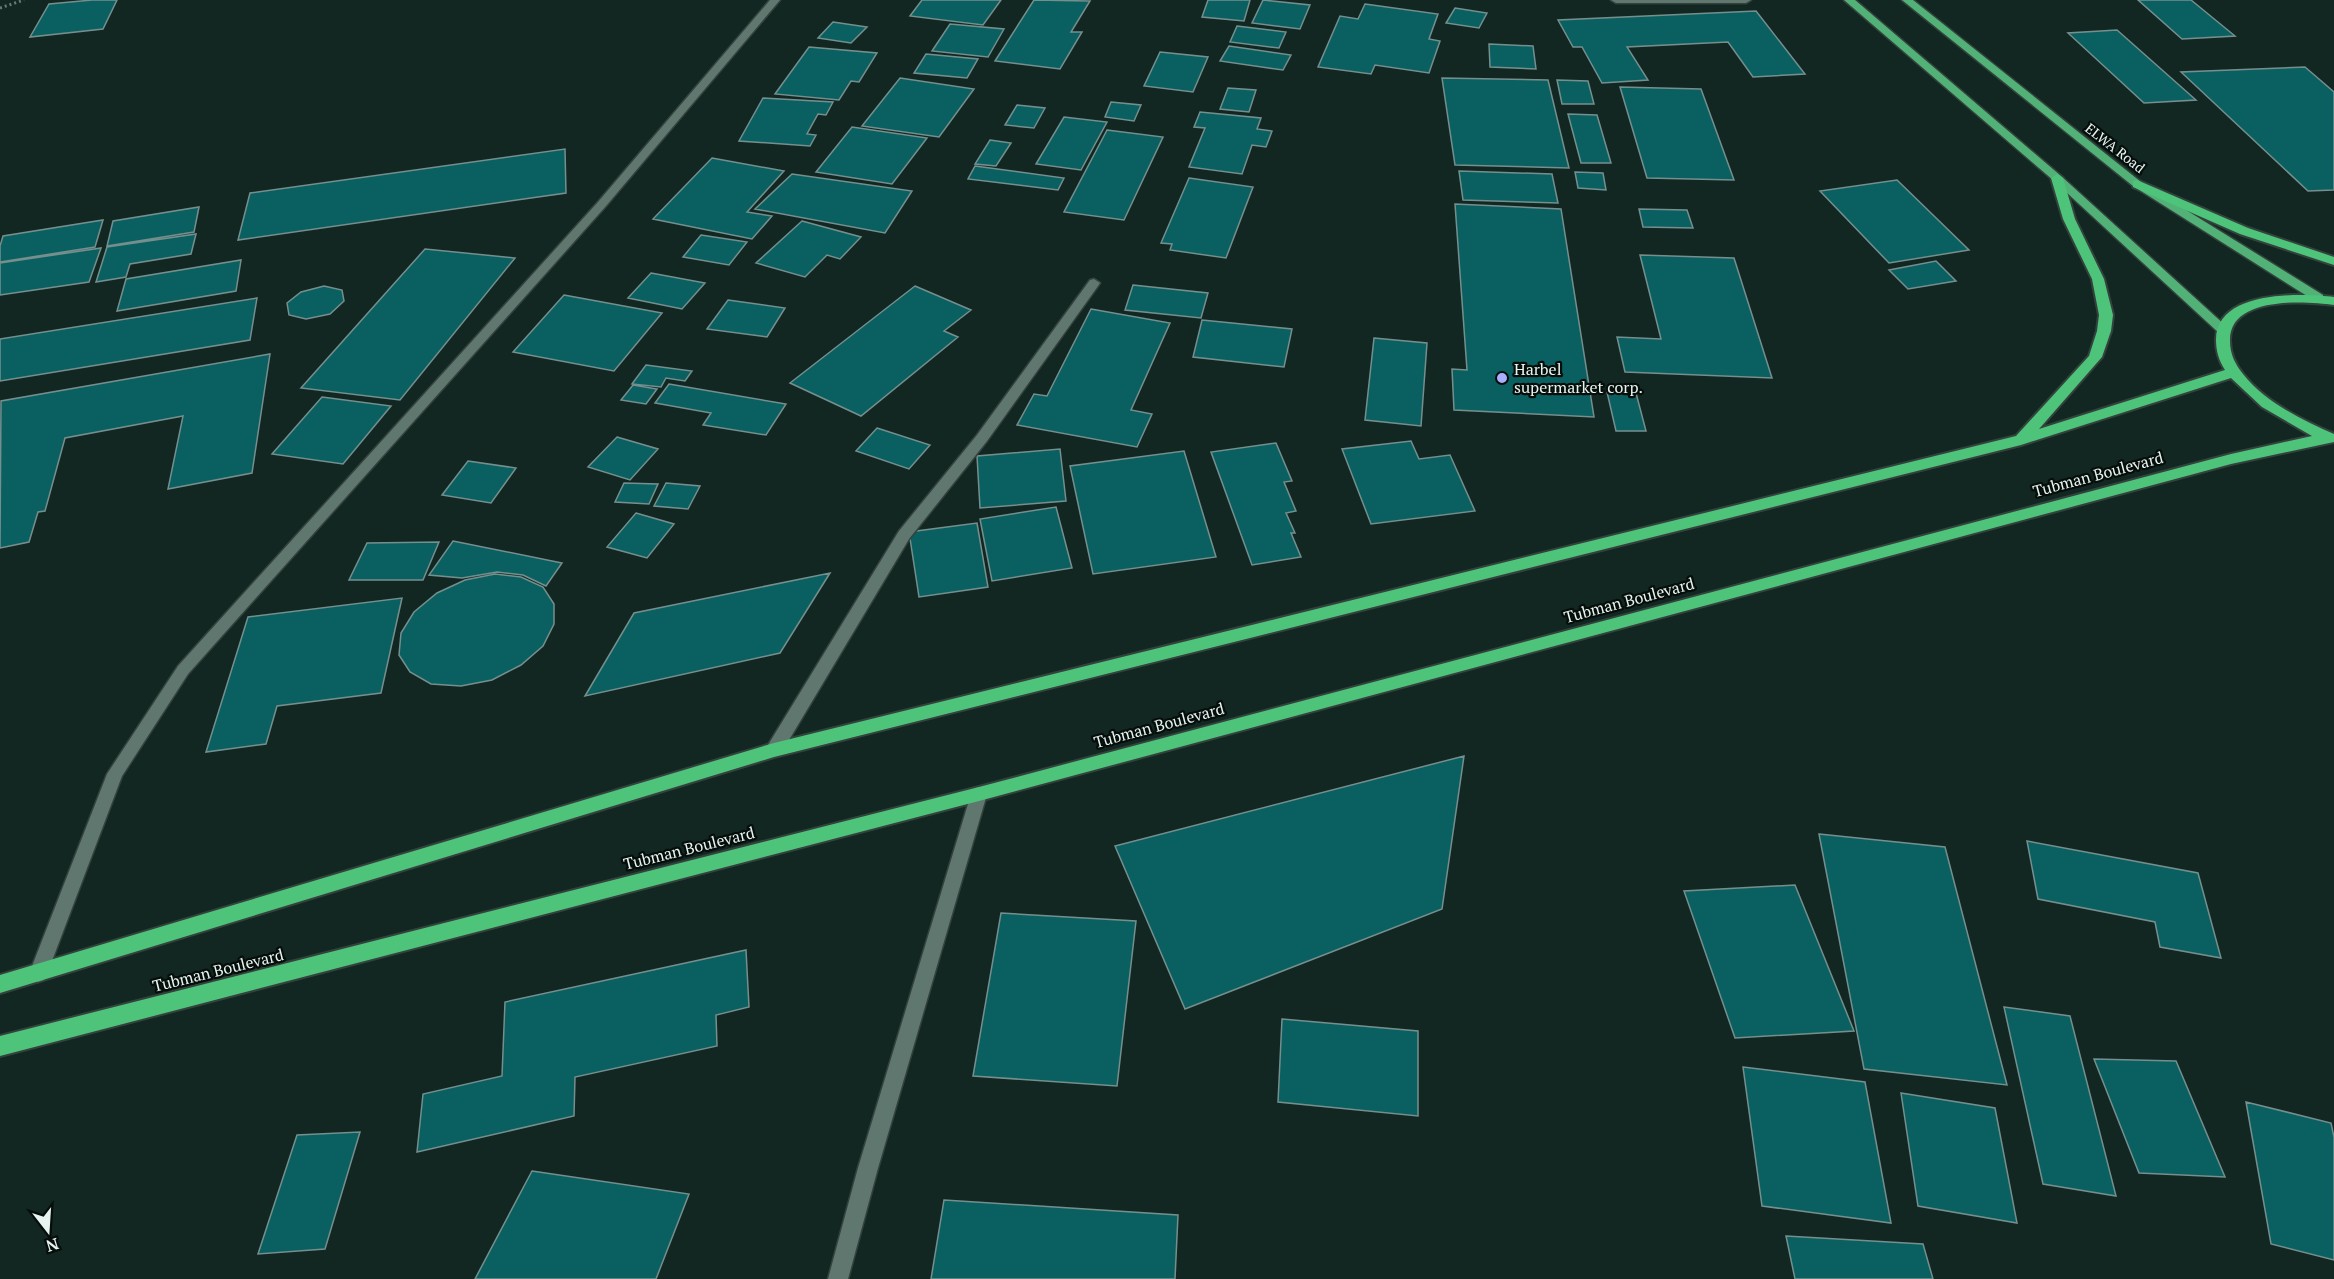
<svg xmlns="http://www.w3.org/2000/svg" width="2334" height="1279" viewBox="0 0 2334 1279" font-family="'PT Serif',serif">
<style>
.building{fill:#0a6060;stroke:#758f8e;stroke-width:1.5}
.lines{fill:none;stroke-linecap:round;stroke-linejoin:round}
.minor-casing{stroke:#33423d;stroke-width:3}
.primary-casing{stroke:#33423d;stroke-width:3}
.trunk-casing{stroke:#33423d;stroke-width:4}
.path{stroke:#6a7b76;stroke-width:3;stroke-dasharray:2 3;stroke-linecap:butt}
.minor{fill:#60776f;fill-rule:evenodd}
.primary{fill:#52b177;fill-rule:evenodd}
.trunk{fill:#4dc47a;fill-rule:evenodd}
.poi-dot{fill:#abaffb;stroke:#060e0b;stroke-width:2}
.labels{text-anchor:middle;stroke-width:4.5;stroke-linejoin:round;paint-order:stroke}
.far-street-label{font-size:14px;fill:#e7f4ef;stroke:#060e0b}
.poi-label{font-size:16px;fill:#e7f4ef;stroke:#060e0b;text-anchor:start}
.street-label{font-size:16px;fill:#e7f4ef;stroke:#060e0b}
</style>
<rect width="100%" height="100%" fill="#122721"/>
<path class="building" d="M92,0H117L103,29L30,37L49,4Z
M922,0H1001L983,25L910,16Z
M1034,0L1090,1L1071,32H1082L1060,69L995,61Z
M1208,0H1250L1244,21L1202,17Z
M1263,0L1310,5L1300,29L1252,23Z
M2138,0H2191L2235,36L2182,39Z
M1365,4L1438,14L1429,39L1440,41L1429,73L1375,65L1371,74L1318,67L1340,16L1358,19Z
M1455,8L1487,13L1479,28L1446,23Z
M1756,11L1805,74L1753,77L1728,42L1627,47L1648,80L1602,83L1582,47H1573L1558,20Z
M833,22L867,27L851,43L818,38Z
M950,24L1004,29L988,57L932,51Z
M1237,26L1286,32L1279,48L1230,42Z
M2117,30L2196,100L2144,103L2068,33Z
M1489,44L1533,46L1536,69L1490,67Z
M1229,46L1291,55L1283,70L1220,61Z
M809,47L877,53L859,82L851,81L839,100L775,94Z
M1160,52L1208,57L1193,92L1144,86Z
M926,54L978,59L967,78L914,73Z
M2305,67L2334,92V190L2308,191L2181,72Z
M900,78L974,89L939,137L862,126Z
M1442,78L1548,80L1569,168L1455,165Z
M1557,80L1588,81L1594,104H1562Z
M1620,87L1701,89L1734,180L1647,178Z
M1228,88L1256,90L1249,112L1220,109Z
M763,98L833,102L826,115L818,114L807,134L816,135L810,146L739,141Z
M1111,102L1141,105L1134,121L1105,117Z
M1017,105L1045,108L1034,128L1005,125Z
M1200,112L1261,118L1257,129L1272,131L1266,147L1252,145L1242,174L1189,167L1205,128L1194,127Z
M1568,114L1597,115L1611,163H1581Z
M1064,117L1107,122L1081,170L1036,164Z
M852,127L927,138L892,184L816,172Z
M1107,130L1163,137L1124,220L1064,212Z
M990,140L1011,143L996,166L975,164Z
M565,149L566,193L238,240L250,193Z
M712,158L784,171L747,212L772,216L752,239L653,219Z
M975,166L1064,178L1058,190L968,179Z
M1459,171L1552,174L1558,203L1463,200Z
M1575,172L1603,173L1606,190L1578,188Z
M792,174L912,191L885,233L755,209Z
M1189,178L1253,187L1226,258L1170,250L1172,244L1161,243Z
M1897,180L1969,250L1889,263L1820,191Z
M1455,204L1561,209L1594,417L1454,410L1452,369L1467,370Z
M199,207L194,232L107,246L113,221Z
M1639,209L1687,210L1693,228L1643,227Z
M103,220L95,247L0,262V246L3,236Z
M802,221L861,237L840,259L827,255L805,277L756,263Z
M196,234L191,254L130,264L126,277L96,282L107,247Z
M701,235L747,242L729,265L683,257Z
M101,248L89,282L0,295V263Z
M425,249L515,258L400,400L301,388Z
M1640,255L1734,258L1772,378L1625,372L1617,337L1661,339Z
M241,260L236,291L117,311L126,279Z
M1936,261L1956,281L1908,289L1889,270Z
M651,273L705,283L682,309L628,298Z
M1133,285L1208,293L1201,318L1125,310Z
M324,286L342,290L344,301L330,314L306,319L289,315L287,303L301,292Z
M915,286L971,310L944,331L958,337L861,416L790,383Z
M564,295L662,313L614,371L513,352Z
M257,298L250,340L0,381V339Z
M728,300L785,308L767,337L707,329Z
M1091,309L1170,323L1131,410L1152,414L1137,447L1017,425L1034,394L1047,396Z
M1202,320L1292,329L1284,367L1193,357Z
M1374,338L1427,343L1421,426L1365,420Z
M270,354L252,473L168,489L183,416L65,438L45,511L38,512L29,542L0,548L1,401Z
M646,365L692,371L685,381L666,378L661,387L632,384Z
M669,384L786,404L766,435L703,425L711,413L655,403Z
M633,385L657,389L646,404L621,400Z
M1607,392L1636,393L1646,431H1616Z
M322,397L391,406L343,464L272,454Z
M877,428L930,445L909,469L856,451Z
M617,437L658,449L630,480L588,467Z
M1411,441L1419,459L1450,455L1475,511L1371,524L1342,449Z
M1276,443L1292,481L1284,482L1296,511L1286,513L1295,533H1291L1301,557L1252,565L1211,452Z
M1060,449L1066,501L980,508L977,456Z
M1184,451L1216,557L1093,574L1070,466Z
M468,461L516,468L491,503L442,495Z
M624,483L658,484L649,504L615,502Z
M666,483L700,486L688,509L654,506Z
M1056,507L1072,568L992,581L980,519Z
M636,513L674,524L647,558L607,547Z
M977,523L988,587L919,597L909,532Z
M453,541L562,563L546,586L523,575L497,572L462,578L429,575Z
M439,542L423,580H349L367,543Z
M830,573L780,653L585,696L634,613Z
M495,574L521,577L543,587L554,604V624L543,646L521,665L492,680L461,686L431,684L410,672L399,655L401,633L414,612L437,593L465,580Z
M402,598L381,693L277,706L266,744L206,752L248,617Z
M1464,756L1442,909L1185,1009L1115,846Z
M1819,834L1945,847L2007,1085L1864,1069Z
M2027,841L2198,873L2221,958L2160,947L2155,922L2038,899Z
M1795,885L1854,1031L1735,1038L1684,891Z
M1001,913L1136,921L1117,1086L973,1076Z
M746,950L749,1007L716,1015L717,1046L575,1077L574,1116L417,1152L423,1094L502,1076L505,1002Z
M2004,1007L2070,1016L2116,1196L2043,1184Z
M1282,1019L1418,1031V1116L1278,1102Z
M2094,1059L2176,1061L2225,1177L2139,1173Z
M1743,1067L1865,1082L1891,1223L1762,1206Z
M1901,1093L1995,1108L2017,1223L1918,1206Z
M2246,1102L2331,1123L2334,1137V1260L2271,1244Z
M360,1132L325,1249L258,1254L297,1135Z
M532,1171L689,1194L656,1279H475Z
M944,1200L1178,1215L1175,1279H931Z
M1786,1236L1923,1244L1933,1279H1795Z"/>
<g class="lines">
<g class="minor-casing">
<path id="minor" d="M770,0H780L606,206L188,674L122,776L47,974L44,980L38,982L32,980L29,974L107,774L178,666L598,202Z
M1611,0H1751L1746,3H1616Z
M1094,279L1100,283L1098,286L987,441L909,539L780,755L774,756L768,755L766,750L768,745L899,531L977,435L1090,280Z
M979,787L985,789L987,794L878,1168L848,1279H828L858,1168L971,794L973,789Z"/>
</g>
<g class="primary-casing">
<path id="primary" d="M1844,0H1855L2061,176L2227,327V333H2219L2053,180Z
M1902,0H1913L2141,182L2323,295V301H2315L2133,186Z"/>
</g>
<g class="trunk-casing">
<path id="trunk" d="M2057,174L2063,178L2075,219L2104,279L2113,315L2111,331L2102,357L2039,429L2225,370C2219,361 2216,351 2216,340C2216,290 2301,293 2334,297V305C2304,301 2229,296 2230,341C2230,354 2235,364 2243,374C2265,402 2302,420 2334,434V442L2231,464L979,801L0,1056V1036L979,787L2231,454L2312,436L2262,407L2231,378L2021,445L774,757L0,993V975L774,743L2016,436L2089,356L2097,331L2099,315L2092,279L2063,219L2051,178Z
M2137,180L2248,228L2334,257V265L2240,234L2133,187V181Z"/>
</g>
<path class="path" d="M0,8L24,0"/>
<use href="#minor" class="minor"/>
<use href="#primary" class="primary"/>
<use href="#trunk" class="trunk"/>
</g>
<circle class="poi-dot" cx="1502" cy="378" r="6"/>
<g class="labels">
<g class="far-street-label">
<text transform="translate(2115 148) rotate(38)" y="5">ELWA Road</text>
</g>
<g class="poi-label">
<text x="1514" y="375">Harbel<tspan x="1514" dy="18">supermarket corp.</tspan></text>
</g>
<g class="street-label">
<text transform="translate(2098 474) rotate(-15)" y="6">Tubman Boulevard</text>
<text transform="translate(1629 600) rotate(-15)" y="6">Tubman Boulevard</text>
<text transform="translate(1159 725) rotate(-15)" y="6">Tubman Boulevard</text>
<text transform="translate(689 848) rotate(-14)" y="6">Tubman Boulevard</text>
<text transform="translate(218 970) rotate(-14)" y="6">Tubman Boulevard</text>
</g>
</g>
<g transform="translate(48 1231) rotate(163)" stroke="#060e0b" stroke-width="4.5" paint-order="stroke">
<path d="M0-4.5L10 22L0 15L-10 22Z" fill="#e7f4ef"/>
<text y="-9" font-size="16" font-weight="bold" text-anchor="middle" fill="#e7f4ef">N</text>
</g>
</svg>
